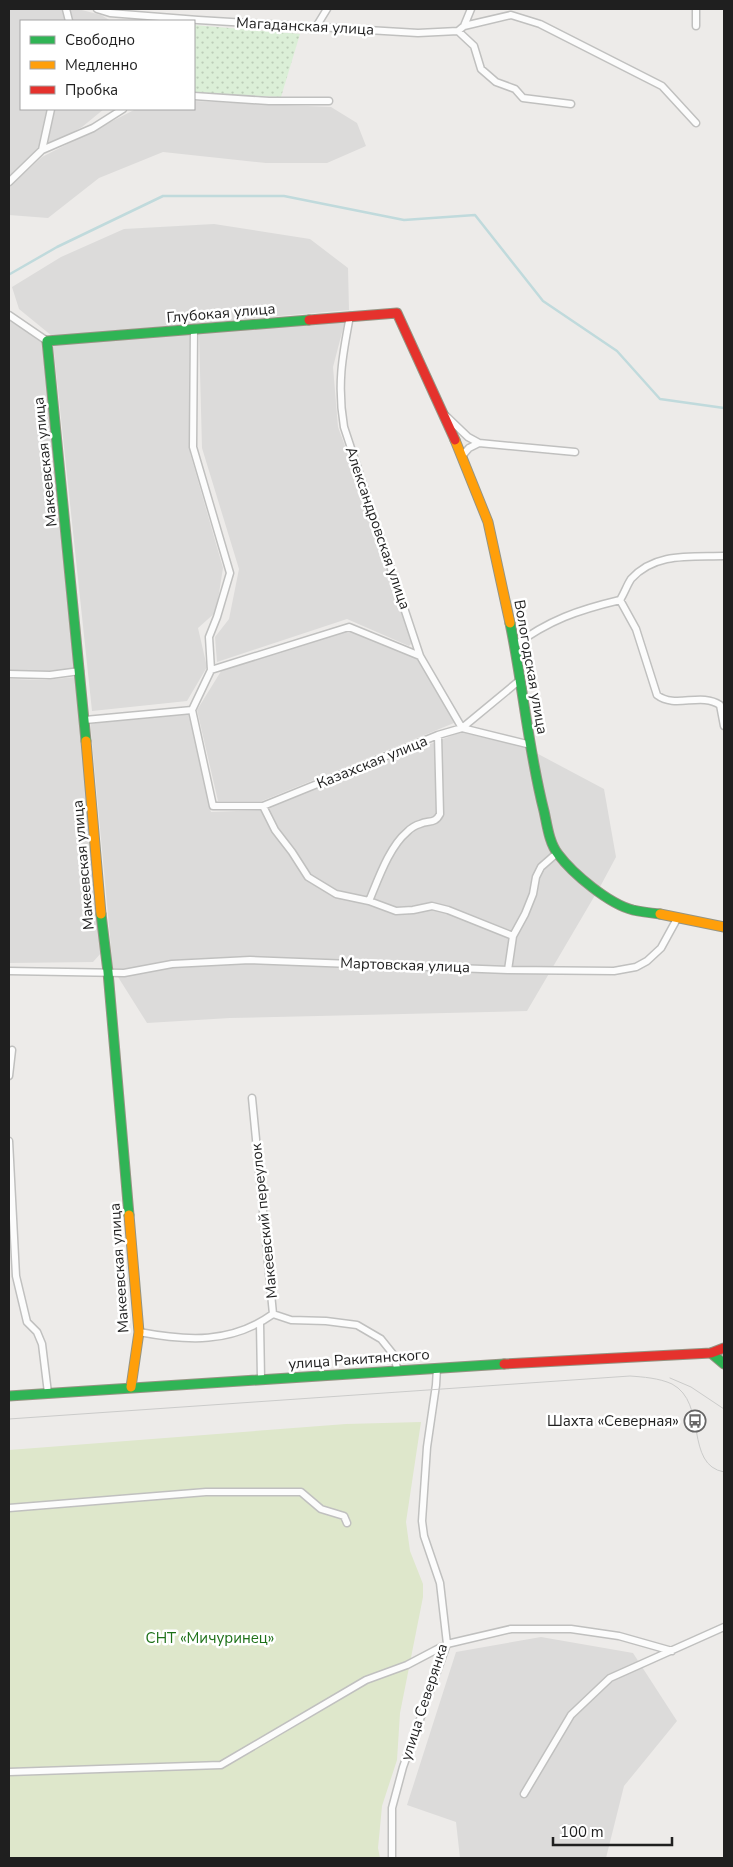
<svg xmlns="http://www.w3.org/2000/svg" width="733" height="1867" viewBox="0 0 733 1867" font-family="'Nunito Sans',sans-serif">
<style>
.residential{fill:#dcdbda}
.park{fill:url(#park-dots)}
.garden{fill:#dee7cb}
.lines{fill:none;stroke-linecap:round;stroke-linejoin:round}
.stream{stroke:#c0dadc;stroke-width:2.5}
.street-casing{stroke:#c0c0bf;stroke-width:9}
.fast-casing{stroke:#959483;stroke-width:11}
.slow-casing{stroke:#959483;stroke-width:11}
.jam-casing{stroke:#959483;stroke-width:11}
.street{stroke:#fcfcfc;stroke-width:6}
.fast{stroke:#30b455;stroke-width:9}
.slow{stroke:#ff9f0a;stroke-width:9}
.jam{stroke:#e5322d;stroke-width:9}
.tram{stroke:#cbcbca;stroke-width:1}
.labels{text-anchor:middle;stroke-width:5;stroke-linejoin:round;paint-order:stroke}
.street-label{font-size:15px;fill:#1f1f1f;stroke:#fff}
.poi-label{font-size:15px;fill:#1f1f1f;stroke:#fff;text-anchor:end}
.park-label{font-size:15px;fill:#1e7119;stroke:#fff}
</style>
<defs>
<pattern id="park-dots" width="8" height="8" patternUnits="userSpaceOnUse" patternTransform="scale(1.25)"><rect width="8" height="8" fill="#dbefd7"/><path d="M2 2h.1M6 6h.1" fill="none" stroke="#bcccb8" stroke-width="1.8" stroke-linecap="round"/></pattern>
</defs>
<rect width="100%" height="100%" fill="#edebe9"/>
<path class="residential" d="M9,9H78L101,15L111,21H21V109H104L82,127L29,157L9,176Z
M194,101L331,107L357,123L366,146L327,163H266L163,152L99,178L48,218L9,215V187L42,157L136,109H194Z
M214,224L310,239L348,268L349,310L52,336L19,309L12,287L61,257L124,229Z
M9,318L42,343L74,669L38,672H9Z
M345,321L333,367L338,427L416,639L409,646L347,619L217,662L215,637L229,619L239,569L202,448L199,333Z
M190,334L189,426L190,453L223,568L216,612L198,628L207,667L187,701L92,711L53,343Z
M351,630L420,658L455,716L454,723L262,801H218L197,710L223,668Z
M75,677L101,953L93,962L9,963V679L45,680Z
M188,711L211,812L262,810L466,730L525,747L604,789L616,857L601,885L527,1011L230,1018L147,1023L113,969L90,720Z
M541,1637L633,1653L677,1721L624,1786L606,1858H460L456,1822L407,1805L456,1652Z"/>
<path class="park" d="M194,25L300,34L281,97L194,93Z"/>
<path class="garden" d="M421,1422L406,1522L410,1551L423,1584V1597L400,1713L397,1760L382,1806L378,1848L380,1858H9V1450L346,1424Z"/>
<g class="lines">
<path class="stream" d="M10,274L57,247L163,196H284L404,220L475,215L543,301L617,351L660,399L724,408"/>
<g class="street-casing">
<path id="street" d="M66,9L69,21
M97,9L110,13L198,20L418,33L458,31L464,26L471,9
M464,26L511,15L540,24L662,86L696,123
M696,26V9
M316,27L327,9
M458,31L474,46L481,69L496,82L515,89L523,98L571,104
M194,96L269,101H329
M42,150L51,109
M9,182L42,150L93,128L123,109
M9,315L47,341
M350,316C342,357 337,386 344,427L420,656L462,728L520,680
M194,328L193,447L230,573L217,617L209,637L211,670
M444,414L468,437L479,443L575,452
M462,456L469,448L479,443
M620,600L636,629L657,695C675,709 701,692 720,705L724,726
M514,646C549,620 578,610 620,600C624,594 627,585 631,579C655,552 691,557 724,556
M420,656L349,627L211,670L192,710L213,806H263L438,735L462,728L531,745
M9,674L50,675L80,671
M85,720L192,710
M263,806L275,830L292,852L308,877L336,894L369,901L396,911L413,910L432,906L448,910L513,936
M369,901C378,880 389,847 407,832C410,829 416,825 420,824C429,820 435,824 440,814L438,735
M508,970L513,936L525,914L533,894L536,877L541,867L557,853
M9,971L124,973L172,964L250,960L508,970L614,971L636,967L647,961L661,948L678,917
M9,1076L12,1050
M252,1098L273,1314L291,1320L326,1321L357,1325L381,1339L393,1354L398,1371
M9,1141L16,1276L27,1322L37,1332L42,1344L48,1393
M260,1323L261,1379
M139,1332C187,1341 231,1344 273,1314
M9,1508L206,1492H301L321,1509L344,1516L347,1523
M9,1772L221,1765L366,1680L407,1665L447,1644L511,1629H571L619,1636L672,1651
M524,1794L571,1715L610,1678L724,1627
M392,1858V1808L403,1767L447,1644L440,1583L424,1536L422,1521L427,1447L436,1385L437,1368"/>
</g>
<g class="fast-casing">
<path id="fast" d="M510,623C523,685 528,749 544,811C547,824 549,843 558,854C573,874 609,904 633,910C642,912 651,913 660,914
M86,741L47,341L309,320
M101,914L108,972L129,1215
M711,1353L724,1364
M9,1396L504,1364"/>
</g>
<g class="slow-casing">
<path id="slow" d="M455,440L488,522L510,623
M86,741L101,914
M660,914L724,927
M129,1215L139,1332L131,1387"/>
</g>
<g class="jam-casing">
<path id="jam" d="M309,320L397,313L455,440
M504,1364L711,1353L724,1348"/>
</g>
<use href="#street" class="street"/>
<use href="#fast" class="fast"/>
<use href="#slow" class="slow"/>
<use href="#jam" class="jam"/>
<path class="tram" d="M670,1378L691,1387L724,1409
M9,1419L630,1376C643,1377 659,1378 672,1384C708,1403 684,1465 724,1472"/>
</g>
<defs>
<g id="bus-ring" transform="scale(1.125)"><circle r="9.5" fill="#fff" stroke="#676666" stroke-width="1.5"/><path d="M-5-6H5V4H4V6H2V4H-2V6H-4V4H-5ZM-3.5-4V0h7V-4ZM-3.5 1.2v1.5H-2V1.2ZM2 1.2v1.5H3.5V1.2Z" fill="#676666"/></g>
</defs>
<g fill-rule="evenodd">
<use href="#bus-ring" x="695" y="1421"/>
</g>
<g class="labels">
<g class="street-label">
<text transform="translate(305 26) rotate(3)" y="5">Магаданская улица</text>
<text transform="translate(221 313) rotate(-5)" y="5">Глубокая улица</text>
<text transform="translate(45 462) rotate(-96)" y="5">Макеевская улица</text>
<text transform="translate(378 528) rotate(71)" y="5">Александровская улица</text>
<text transform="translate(531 667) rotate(80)" y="5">Вологодская улица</text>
<text transform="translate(372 762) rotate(-22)" y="5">Казахская улица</text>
<text transform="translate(83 865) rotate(-95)" y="5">Макеевская улица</text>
<text transform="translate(405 965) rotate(2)" y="5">Мартовская улица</text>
<text transform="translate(264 1221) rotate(-96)" y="5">Макеевский переулок</text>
<text transform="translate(119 1268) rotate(-94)" y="5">Макеевская улица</text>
<text transform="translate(359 1359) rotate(-4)" y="5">улица Ракитянского</text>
<text transform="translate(424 1702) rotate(-72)" y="5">улица Северянка</text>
</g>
<g class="poi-label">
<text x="679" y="1426">Шахта «Северная»</text>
</g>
<g class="park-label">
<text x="210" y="1643">СНТ «Мичуринец»</text>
</g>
</g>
<rect width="733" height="1867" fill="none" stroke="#1f1f1f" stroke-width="20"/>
<rect x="20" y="20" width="175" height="90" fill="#ffffff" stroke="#a5a5a5"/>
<rect x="30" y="36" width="25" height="8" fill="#30b455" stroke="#a5a5a5"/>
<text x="65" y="45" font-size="15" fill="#1f1f1f">Свободно</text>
<rect x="30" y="61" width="25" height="8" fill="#ff9f0a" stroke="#a5a5a5"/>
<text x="65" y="70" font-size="15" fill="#1f1f1f">Медленно</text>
<rect x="30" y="86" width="25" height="8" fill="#e5322d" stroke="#a5a5a5"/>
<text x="65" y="95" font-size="15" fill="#1f1f1f">Пробка</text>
<path d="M553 1837v8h119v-8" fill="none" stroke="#1f1f1f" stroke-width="2.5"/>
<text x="560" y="1837" font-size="15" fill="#1f1f1f" stroke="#ffffff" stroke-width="4" paint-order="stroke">100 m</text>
</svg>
